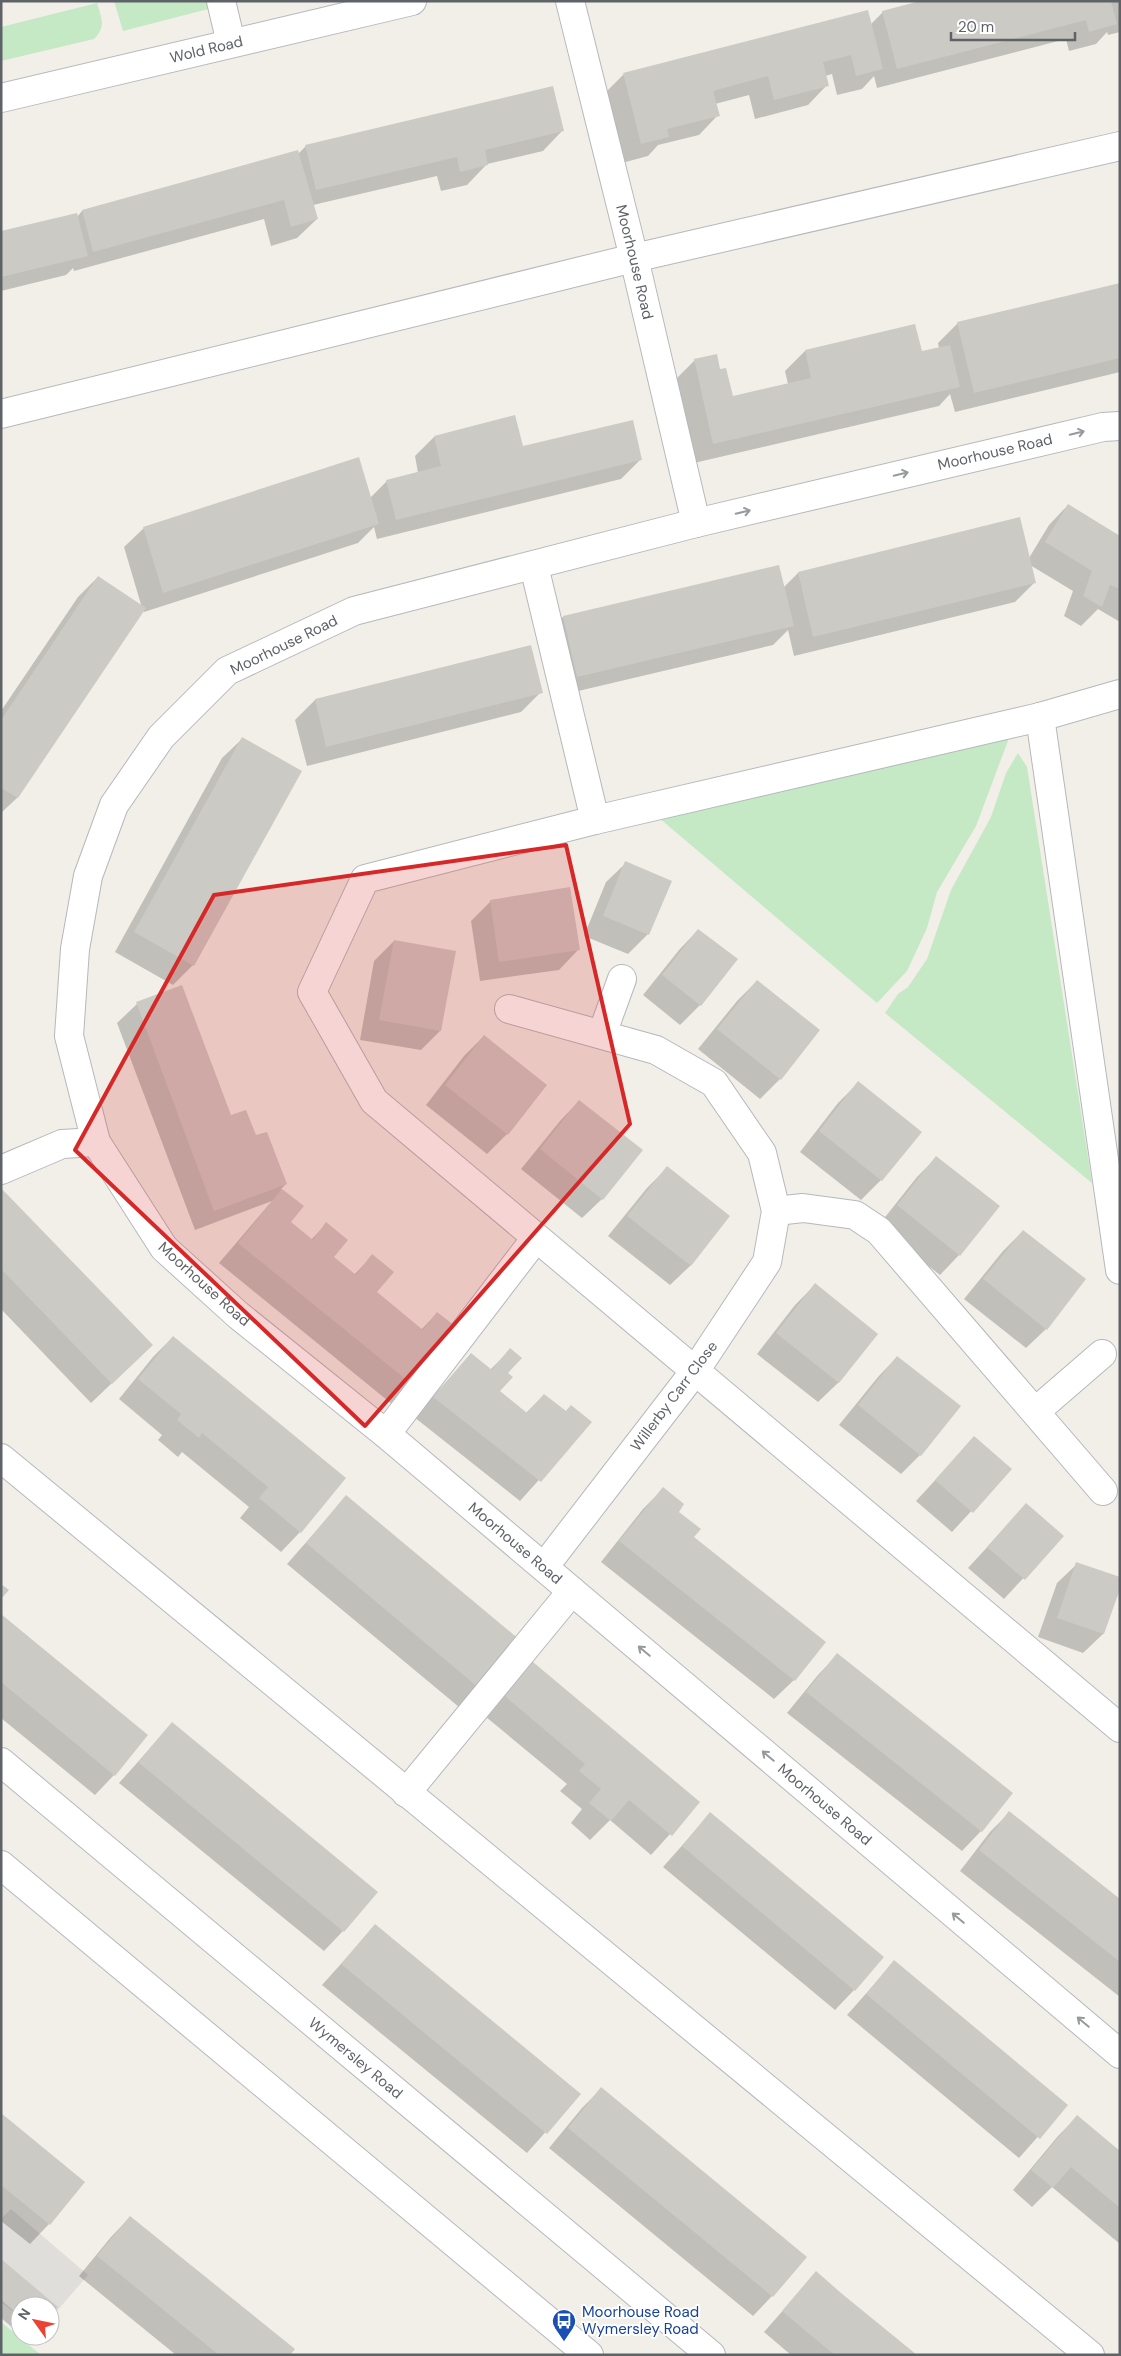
<svg xmlns="http://www.w3.org/2000/svg" width="1121" height="2356" viewBox="0 0 1121 2356" font-family="'DM Sans',sans-serif">
<style>
.industrial{fill:#e0deda}
.green{fill:#c5e8c5}
.shadow{fill:#0003}
.building{fill:#cccac5}
.lines{fill:none;stroke-linecap:round;stroke-linejoin:round}
.minor-casing{stroke:#b5b8bc;stroke-width:30}
.minor{stroke:#fff;stroke-width:28}
.oneway{stroke:#979a9d}
.marked{fill:#d62828;fill-opacity:0.2;stroke:#d62828;stroke-width:4;stroke-linejoin:round}
.labels{text-anchor:middle;stroke-width:4;stroke-linejoin:round;paint-order:stroke}
.street-label{font-size:15px;fill:#5f6368;stroke:#fff}
.transit-label{font-size:15px;fill:#164399;stroke:#fff;text-anchor:start}
</style>
<rect width="100%" height="100%" fill="#f1efe8"/>
<path class="industrial" d="M11,2209L88,2275L50,2319V2306H20V2317L1,2302V2219Z"/>
<path class="green" d="M114,1H210L212,8L123,31Z
M97,3C102,19 106,27 94,39L1,61V27Z
M1009,738L976,826L937,892L927,928L907,971L877,1003L658,817Z
M1018,753L1027,767L1092,1183L885,1013L898,994L908,987L927,959L951,890L991,817L1006,773Z
M1,2322L41,2355H1Z"/>
<path class="shadow" d="M925,1H1120V32L1108,35L1107,32L1096,44L1069,51L1066,39L877,88L874,76L862,89L837,95L832,74L825,76L827,85L808,105L755,119L749,95L715,104L718,115L699,135L658,145L648,156L622,163L604,94L623,75L867,12L870,25L883,12Z
M562,131L543,151L487,164L467,185L441,191L437,176L313,205L317,219L297,238L271,246L264,219L74,271L73,268L66,275L1,291V233L77,217L82,211L298,154L306,146Z
M1120,284V372L955,412L950,394L939,406L694,463L675,380L695,360L720,371L732,397L788,384L785,371L805,351L915,326L921,352L939,348L938,343L958,323Z
M434,437L641,459L621,479L377,539L374,527L358,543L144,612L143,610L17,798L1,813V711L78,597L98,577L142,608L124,547L144,528L370,498L387,481L418,473L415,456Z
M1068,505L1120,537V622L1098,609L1081,626L1064,616L1073,591L1030,565L1035,582L1015,602L794,656L788,630L773,645L557,696L544,637L563,617L783,588L798,573L1019,519L1029,558L1049,525Z
M530,647L541,692L521,712L307,766L295,720L315,700Z
M242,739L193,965L173,985L115,952L222,758Z
M626,863L648,934L628,954L584,936L606,882Z
M491,901L578,950L559,970L480,981L471,921Z
M698,930L700,1005L680,1025L643,995L679,950Z
M394,941L440,1031L421,1050L360,1040L374,961Z
M757,981L780,1079L760,1099L698,1049L737,1001Z
M137,1004L230,1117L256,1137L286,1184L281,1189L302,1206L289,1223L311,1240L326,1224L332,1258L354,1275L372,1256L376,1292L421,1330L437,1313L457,1329L393,1405L219,1263L272,1201L195,1230L117,1023Z
M484,1036L507,1134L487,1154L426,1105L464,1056Z
M858,1083L920,1132L881,1180L861,1200L800,1152L838,1103Z
M579,1101L602,1199L582,1218L521,1169L560,1121Z
M936,1158L959,1255L940,1275L878,1226L917,1177Z
M667,1168L728,1216L690,1266L670,1285L608,1236L647,1188Z
M1,1190L131,1365L91,1403L1,1309Z
M1023,1231L1046,1329L1026,1348L964,1299L1003,1251Z
M815,1285L877,1334L838,1383L818,1402L757,1354L795,1305Z
M173,1337L300,1532L281,1552L240,1518L249,1507L182,1452L178,1457L158,1440L162,1435L119,1399L153,1357Z
M510,1350L507,1374L498,1392L526,1413L544,1395L565,1412L571,1406L591,1422L520,1501L414,1417L471,1355L490,1370Z
M897,1357L920,1455L901,1474L839,1425L878,1377Z
M974,1438L1010,1469L952,1532L916,1501Z
M663,1489L693,1537L794,1680L774,1699L601,1562L643,1509Z
M346,1497L518,1640L459,1707L287,1564Z
M1026,1505L1062,1536L1004,1599L968,1568Z
M1077,1564L1120,1585L1103,1634L1083,1653L1038,1637L1057,1583Z
M1,1616L114,1775L95,1795L1,1718Z
M837,1655L981,1831L962,1851L787,1713L818,1675Z
M507,1679L699,1802L651,1855L610,1820L590,1840L571,1823L582,1809L560,1791L567,1784L480,1712Z
M172,1724L343,1931L324,1951L119,1783Z
M1009,1813L1120,1900V1997L960,1871L990,1832Z
M710,1814L854,1990L835,2010L663,1867Z
M375,1926L579,2094L527,2153L322,1985Z
M894,1962L1066,2105L1019,2158L847,2015Z
M601,2089L772,2296L753,2316L549,2148L582,2108Z
M1,2114L49,2224L30,2244L1,2221Z
M1077,2117L1120,2152V2244L1052,2187L1032,2207L1013,2190L1058,2136Z
M130,2217L289,2355H176L79,2276L111,2237Z
M1,2260L56,2308L50,2314V2306H20V2334L1,2318Z
M816,2273L915,2355H791L764,2332Z
M22,2336H30L27,2340Z"/>
<path class="building" d="M920,1H1111L1117,24L1089,32L1086,20L897,69L882,11Z
M868,10L883,69L856,76L851,55L823,62L829,86L774,100L768,76L713,91L720,116L667,129L669,137L641,144L623,73Z
M553,86L564,131L485,150L488,165L460,172L457,157L316,190L305,145Z
M298,150L318,219L291,227L284,200L93,252L82,210Z
M77,213L88,256L1,277V231Z
M1120,283V358L974,393L957,322Z
M915,324L922,351L950,345L960,387L713,444L694,359L717,354L720,369L726,368L733,396L811,378L805,350Z
M515,415L523,446L633,420L642,460L396,520L386,480L441,466L434,436Z
M359,457L379,524L163,593L143,527Z
M1068,504L1120,536V589L1110,585L1102,607L1083,596L1092,571L1045,542Z
M1020,517L1036,583L813,637L798,572Z
M779,565L794,626L577,677L563,616Z
M98,576L146,608L18,798L1,788V720Z
M531,645L543,693L326,747L315,699Z
M242,737L302,771L194,966L134,932Z
M625,861L672,881L649,935L603,916Z
M570,887L580,950L499,962L490,900Z
M698,929L738,959L701,1006L662,975Z
M394,940L456,951L441,1031L379,1020Z
M757,980L820,1030L781,1080L717,1029Z
M182,985L231,1115L246,1110L256,1135L267,1132L287,1184L214,1211L136,1002Z
M484,1035L547,1085L508,1135L445,1085Z
M858,1081L922,1132L882,1181L819,1131Z
M579,1100L643,1150L603,1200L540,1149Z
M936,1156L1000,1206L960,1256L897,1205Z
M667,1166L730,1216L691,1266L627,1216Z
M1,1188L153,1345L112,1384L1,1269Z
M282,1189L304,1206L291,1222L313,1240L326,1222L348,1240L334,1257L356,1275L372,1254L394,1272L377,1292L423,1330L437,1312L459,1329L414,1386L238,1243Z
M1023,1230L1086,1279L1047,1330L983,1279Z
M815,1283L878,1334L839,1383L776,1333Z
M173,1336L346,1478L301,1533L259,1498L268,1487L202,1433L199,1438L177,1420L181,1414L138,1379Z
M510,1348L522,1358L508,1373L513,1377L500,1391L527,1413L544,1394L566,1411L571,1405L592,1422L541,1482L433,1397L471,1353L492,1370Z
M897,1356L961,1406L921,1456L858,1405Z
M974,1436L1012,1469L973,1513L935,1480Z
M663,1487L684,1504L679,1512L701,1529L694,1537L826,1642L795,1681L619,1541Z
M346,1495L520,1640L479,1688L306,1543Z
M1026,1503L1064,1536L1025,1580L987,1547Z
M1076,1562L1120,1577V1589L1104,1634L1057,1618Z
M1,1584L9,1590L1,1599Z
M1,1614L148,1735L115,1776L1,1682Z
M837,1653L1013,1793L982,1832L806,1692Z
M527,1657L700,1802L672,1836L629,1800L611,1821L589,1803L601,1789L579,1771L585,1764L499,1691Z
M172,1722L378,1892L344,1932L138,1762Z
M1009,1811L1120,1899V1962L979,1850Z
M710,1812L884,1957L855,1991L682,1846Z
M375,1924L581,2094L547,2134L341,1964Z
M894,1960L1068,2105L1040,2139L866,1994Z
M601,2087L807,2257L773,2297L568,2128Z
M1,2113L85,2182L50,2225L1,2185Z
M1077,2115L1120,2151V2208L1071,2167L1053,2188L1031,2170Z
M130,2216L295,2349L290,2355H219L97,2256Z
M1,2259L58,2307L50,2316V2306H20V2316L1,2300Z
M816,2271L841,2293L917,2355H835L808,2333L782,2311Z"/>
<g class="lines">
<g class="minor-casing">
<g id="minor">
<path d="M221,1L231,43"/>
<path id="s1" d="M570,1L634,258L696,523"/>
<path id="s2" d="M1,98L412,1"/>
<path d="M1,414L634,258L1120,146"/>
<path id="s3" d="M1120,426L1103,427L696,523L354,611L227,671L161,737L114,805L88,876L75,949L69,1036L96,1142L164,1248L238,1315L386,1434L1120,2054"/>
<path d="M534,566L595,820"/>
<path d="M1040,717L1120,694"/>
<path d="M509,1009L656,1050L714,1083L762,1153L776,1211L767,1262L695,1371L544,1567"/>
<path d="M602,1034L622,979"/>
<path d="M1,1170L62,1144L96,1142"/>
<path d="M776,1211L803,1208L855,1215L879,1231L1103,1491"/>
<path d="M1120,1270L1040,717L595,820L365,879L312,992L374,1101L1120,1728"/>
<path d="M1036,1411L1102,1354"/>
<path d="M386,1434L536,1238"/>
<path d="M1,1458L1090,2355"/>
<path id="s4" d="M1,1762L711,2355"/>
<path d="M406,1793L572,1591"/>
<path d="M1,1865L589,2355"/>
</g>
</g>
<use href="#minor" class="minor"/>
</g>
<defs><path id="oneway-shaft" d="M-6 0H5M1.5-3L5.5 0L1.5 3" fill="none" stroke-width="1.6" stroke-linecap="round" stroke-linejoin="round" transform="scale(1.25)"/></defs>
<g class="oneway">
<use href="#oneway-shaft" transform="translate(1077 433) rotate(-13)"/>
<use href="#oneway-shaft" transform="translate(901 474) rotate(-13)"/>
<use href="#oneway-shaft" transform="translate(743 512) rotate(-13)"/>
<use href="#oneway-shaft" transform="translate(644 1651) rotate(-140)"/>
<use href="#oneway-shaft" transform="translate(768 1756) rotate(-140)"/>
<use href="#oneway-shaft" transform="translate(958 1918) rotate(-140)"/>
<use href="#oneway-shaft" transform="translate(1083 2022) rotate(-140)"/>
</g>
<path class="marked" d="M566,845L630,1124L365,1426L75,1150L214,895Z"/>
<defs>
<g id="bus-pin" transform="scale(1.25)"><path d="M0 17L-7.5 6A9.5 9.5 0 1 1 7.5 6Z" fill="#1a4fb4" stroke="#fff"/><path d="M-5-6H5V4H4V6H2V4H-2V6H-4V4H-5ZM-3.5-4V0h7V-4ZM-3.5 1.2v1.5H-2V1.2ZM2 1.2v1.5H3.5V1.2Z" fill="#fff"/></g>
</defs>
<g fill-rule="evenodd">
<use href="#bus-pin" x="564" y="2321"/>
</g>
<g class="labels">
<g class="street-label">
<text dy="5" stroke="none"><textPath href="#s2" startOffset="211">Wold Road</textPath></text>
<text dy="5" stroke="none"><textPath href="#s1" startOffset="269">Moorhouse Road</textPath></text>
<text transform="translate(995 452) rotate(-13)" y="5">Moorhouse Road</text>
<text transform="translate(284 645) rotate(-26)" y="5">Moorhouse Road</text>
<text dy="5" stroke="none"><textPath href="#s3" startOffset="1631">Moorhouse Road</textPath></text>
<text transform="translate(674 1396) rotate(-53)" y="5">Willerby Carr Close</text>
<text dy="5" stroke="none"><textPath href="#s3" startOffset="2036">Moorhouse Road</textPath></text>
<text dy="5" stroke="none"><textPath href="#s3" startOffset="2441">Moorhouse Road</textPath></text>
<text dy="5" stroke="none"><textPath href="#s4" startOffset="462">Wymersley Road</textPath></text>
</g>
<g class="transit-label">
<text x="582" y="2317">Moorhouse Road<tspan x="582" dy="17">Wymersley Road</tspan></text>
</g>
</g>
<rect width="1121" height="2356" fill="none" stroke="#5f6368" stroke-width="5"/>
<g transform="translate(35 2321) rotate(303)"><circle r="24" fill="#ffffff" stroke="#bfc1c3"/>
<path d="M0-4L9 19L0 12L-9 19Z" fill="#ea4335"/>
<text y="-8" font-size="14" font-weight="bold" text-anchor="middle" fill="#5f6368">N</text>
</g>
<path d="M951 32v8h124v-8" fill="none" stroke="#5f6368" stroke-width="2.5"/>
<text x="958" y="32" font-size="15" fill="#5f6368" stroke="#ffffff" stroke-width="4" paint-order="stroke">20 m</text>
</svg>
